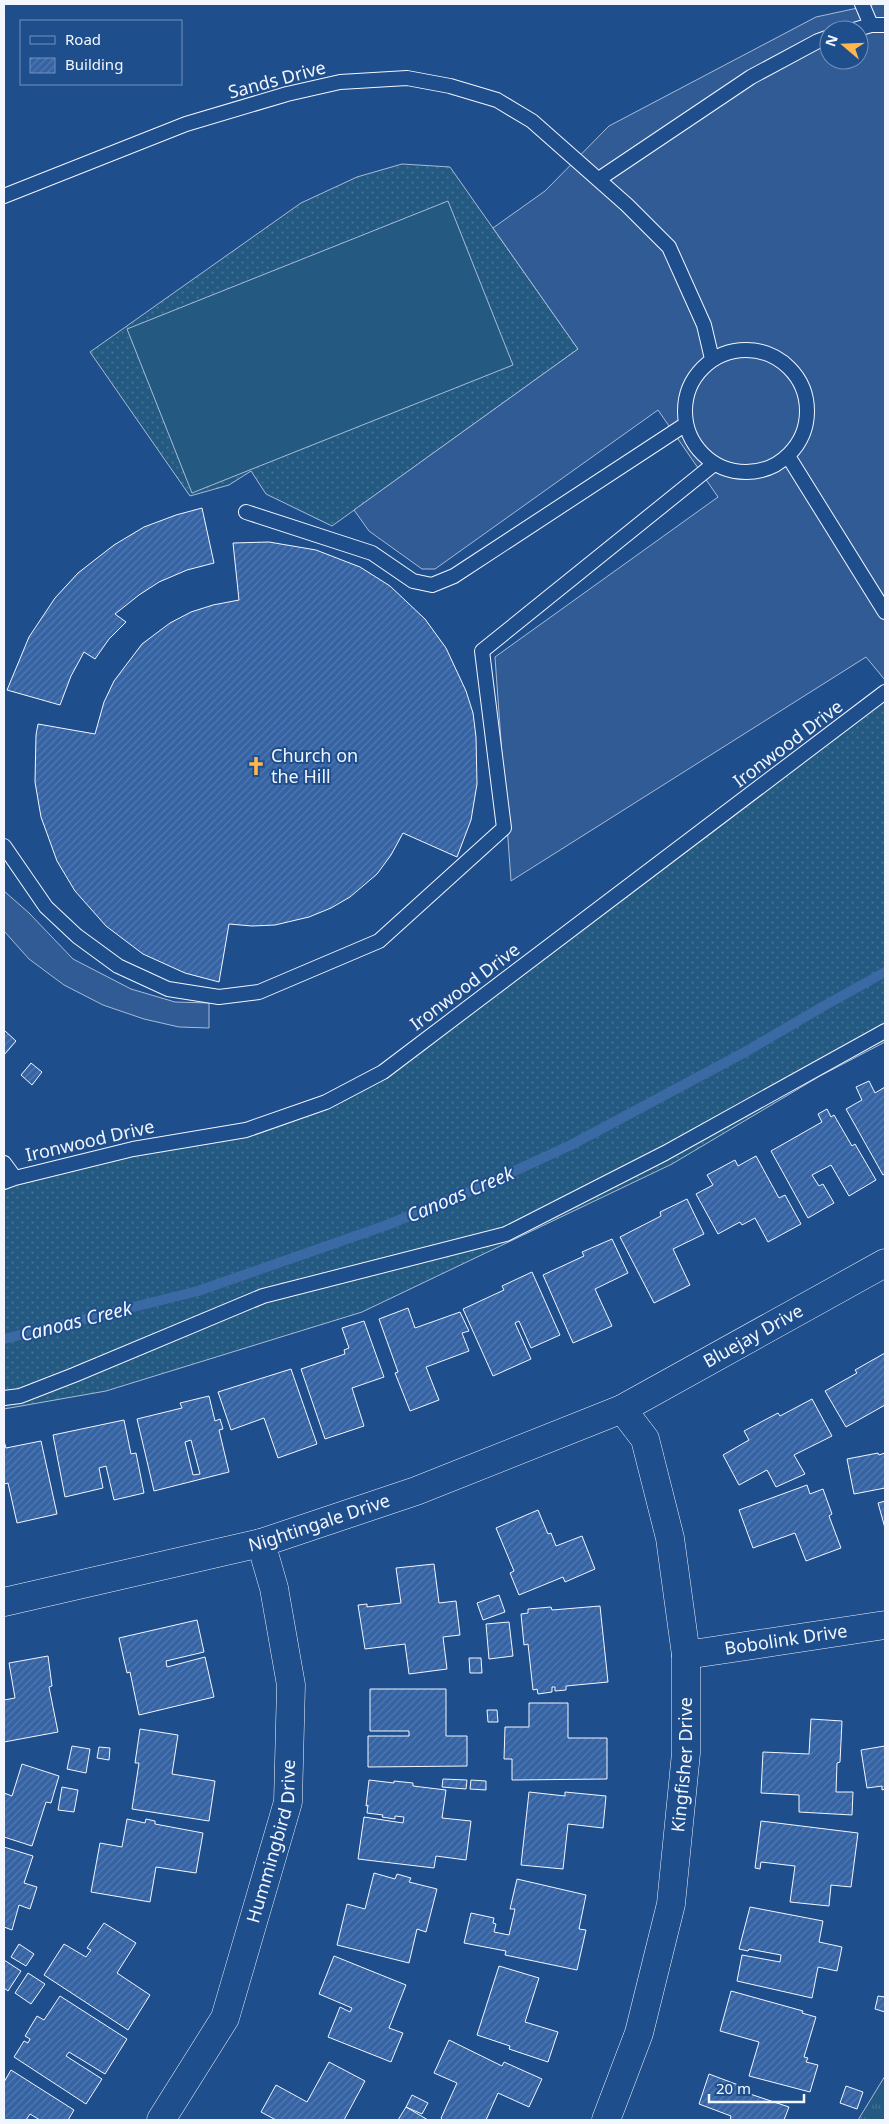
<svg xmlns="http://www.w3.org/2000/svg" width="889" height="2124" viewBox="0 0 889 2124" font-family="'Noto Sans',sans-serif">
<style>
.grass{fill:url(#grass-dots);stroke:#a8bbd7}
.park{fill:url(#park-tufts);stroke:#a8bbd7}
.pitch{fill:#245a82;stroke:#a8bbd7}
.parking{fill:#305b95;stroke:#a8bbd7;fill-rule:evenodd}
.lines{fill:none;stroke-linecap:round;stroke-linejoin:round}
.stream{stroke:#3b69a3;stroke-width:10}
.building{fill:url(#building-hatch);stroke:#f2f6ff;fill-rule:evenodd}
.service-casing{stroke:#f2f6ff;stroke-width:16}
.minor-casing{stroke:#f2f6ff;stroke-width:29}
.service{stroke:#1f4e8c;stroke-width:14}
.minor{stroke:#1f4e8c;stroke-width:28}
.labels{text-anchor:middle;stroke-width:4;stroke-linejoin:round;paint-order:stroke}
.street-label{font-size:18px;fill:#f2f6ff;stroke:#1f4e8c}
.poi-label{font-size:18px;fill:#f2f6ff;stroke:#1f4e8c;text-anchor:start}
.water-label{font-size:19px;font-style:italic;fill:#f2f6ff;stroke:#1f4e8c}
</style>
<defs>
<pattern id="grass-dots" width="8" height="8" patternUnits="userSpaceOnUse" patternTransform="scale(1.25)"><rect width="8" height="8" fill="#245a82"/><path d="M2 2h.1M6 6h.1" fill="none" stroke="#447295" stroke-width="1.8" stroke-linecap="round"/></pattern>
<pattern id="park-tufts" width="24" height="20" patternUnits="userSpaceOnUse" patternTransform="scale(1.25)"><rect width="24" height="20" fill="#245a82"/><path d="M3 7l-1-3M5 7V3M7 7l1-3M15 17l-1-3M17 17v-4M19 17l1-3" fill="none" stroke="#447295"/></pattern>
<pattern id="building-hatch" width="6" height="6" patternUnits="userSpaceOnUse" patternTransform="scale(1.25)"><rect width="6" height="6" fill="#3563a3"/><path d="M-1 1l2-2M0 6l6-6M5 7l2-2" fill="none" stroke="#537ab1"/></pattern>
</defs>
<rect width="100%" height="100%" fill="#1f4e8c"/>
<path class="grass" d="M402,164L450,167L578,349L332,526L266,494L251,471L229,485L190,496L90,352L301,203L357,177Z
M885,689V1042L820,1076L672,1164L362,1312L106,1391L4,1409V1182L246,1130L383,1072Z"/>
<path class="park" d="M885,2076V2120H858Z"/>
<path class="pitch" d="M448,201L513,365L192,493L127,329Z"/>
<path class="parking" d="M876,4H885V680L866,657L511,881L495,657L718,497L658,410L435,569H422L369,531L354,510L578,349L493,228L545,191L609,126L816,17ZM829,30H859V60H829Z
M4,891L29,913L73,959L131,989L175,1002L209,1003V1028L179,1027L144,1019L103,1005L64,985L29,959L4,931Z"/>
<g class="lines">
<path class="stream" d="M4,1339L198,1291L387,1225L480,1187L571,1145L747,1051L822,1007L885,972"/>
</g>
<path class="building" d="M202,508L214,563L187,570L159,582L139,595L115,614L126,622L109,639L95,659L84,652L71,676L60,705L7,690L29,637L55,598L78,573L114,545L144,527L176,515Z
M269,542L316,550L360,567L390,586L425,619L446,648L466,691L473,713L476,737L477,784L471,820L457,857L403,833L391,855L377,874L350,897L331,908L309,917L275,925L252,926L229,924L219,982L185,973L143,954L106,926L75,891L57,861L41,817L35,782L36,735L38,724L95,734L104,702L114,681L142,644L170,623L191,612L213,605L239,600L233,543Z
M4,1030L16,1041L4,1055Z
M31,1063L42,1072L32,1085L21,1075Z
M869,1081L875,1093L885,1087V1174L883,1175L846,1109L862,1100L856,1087Z
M827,1109L831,1117L834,1115L852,1146L855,1144L876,1180L849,1196L831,1165L812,1175L819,1186L823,1184L834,1203L808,1218L771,1151L822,1122L818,1114Z
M756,1156L779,1198L785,1195L801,1224L768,1242L755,1218L742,1225L740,1222L718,1234L696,1194L713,1185L707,1175L735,1160L738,1166Z
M687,1199L704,1234L673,1249L690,1285L654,1303L620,1237L661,1216L660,1212Z
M612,1239L628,1273L595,1289L612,1326L573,1343L543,1275L584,1256L582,1252Z
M532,1272L560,1335L531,1348L519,1321L515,1323L531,1359L493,1376L463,1309L504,1290L502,1286Z
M408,1308L415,1328L460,1312L469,1331L462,1333L469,1351L426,1367L439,1400L410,1411L395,1373L398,1372L379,1319Z
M364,1321L384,1377L352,1388L364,1426L325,1439L301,1369L345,1354L344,1350L349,1348L342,1328Z
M885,1353V1405L846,1427L825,1391L857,1373L855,1370Z
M291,1369L317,1444L278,1458L264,1418L231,1430L218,1392Z
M209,1396L215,1421L220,1419L223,1429L219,1430L229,1472L154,1491L137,1419L182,1408L180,1403ZM191,1440L200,1474L193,1475L185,1442Z
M812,1399L832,1436L794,1455L805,1474L776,1487L767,1470L739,1485L723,1455L749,1440L744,1431L778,1413L780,1416Z
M124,1420L131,1454L136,1453L144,1493L114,1500L106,1466L99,1468L103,1488L65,1497L53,1435Z
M4,1441L6,1448L41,1441L57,1514L17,1523L8,1483L4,1484Z
M878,1453L879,1455L885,1453V1488L854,1494L847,1459Z
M807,1485L810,1494L823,1489L832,1514L829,1516L841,1548L806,1561L795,1533L753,1548L739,1510Z
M885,1501V1528L878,1503Z
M538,1510L548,1534L551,1533L556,1546L582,1536L595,1569L565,1582L563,1577L519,1595L510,1573L514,1571L496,1528Z
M434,1564L439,1603L456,1601L460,1635L443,1637L447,1669L409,1674L405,1644L365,1649L358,1605L367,1604V1607L401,1603L396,1568Z
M499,1595L505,1612L483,1620L477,1603Z
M600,1606L608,1682L566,1686V1690L555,1691V1687H552V1692L538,1694L537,1689L533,1690L528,1644L524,1645L521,1614L528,1613V1609L551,1607L552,1610Z
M197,1620L204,1652L166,1661L167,1667L205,1657L214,1697L139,1715L130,1672L127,1673L119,1638Z
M509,1622L513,1656L489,1659L486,1624Z
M48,1656L52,1686L49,1687L58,1732L4,1742V1700L15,1698L9,1663Z
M469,1658H481L482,1673H470Z
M370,1689H446V1736H467V1766L368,1767V1736H409V1731H370Z
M529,1703H568V1738H607V1779L512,1780V1759H504L505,1727H529Z
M487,1710H497L498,1722H488Z
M811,1719L842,1721L840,1762L837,1763L836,1792H853L852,1815L799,1812V1795L761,1793L763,1752L809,1754Z
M140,1729L178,1735L172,1774L215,1781L209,1821L132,1809L139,1763H135Z
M72,1746L90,1749L86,1773L67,1769Z
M885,1746V1789L882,1790V1786L867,1788L861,1750Z
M99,1747L110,1748L109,1760L97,1758Z
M22,1764L59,1776L51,1803L46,1802L32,1846L4,1837V1793L12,1796Z
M443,1779L467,1780L466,1789L442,1787Z
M369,1780L394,1783V1781L413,1783V1786L446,1790L442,1818L471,1821L466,1860L436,1856L434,1868L358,1859L364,1817L403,1823L404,1817L395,1816V1819L382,1817L383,1815L367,1813L368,1805L366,1806Z
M471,1780L486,1781V1790L470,1789Z
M62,1787L78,1790L74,1812L58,1810Z
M529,1792L565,1796V1792L606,1796L603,1828L568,1824L563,1869L521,1865Z
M127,1819L145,1823L146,1819L155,1821V1824L203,1833L196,1873L156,1867L150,1902L91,1892L100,1843L122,1847Z
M761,1821L858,1833L851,1887L831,1885L829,1906L790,1902L795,1866L761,1862L760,1869L755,1868Z
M4,1847L33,1856L24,1883L37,1887L30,1909L19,1905L12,1930L4,1927Z
M374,1873L395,1879L397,1874L411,1878L409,1882L437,1889L426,1932L417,1929L409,1963L337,1945L347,1904L365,1909Z
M517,1879L586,1895L579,1929L586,1930L577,1970L505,1955L506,1951L464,1943L471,1913L494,1918L493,1923L496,1924L494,1932L509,1935L515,1909H510Z
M750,1907L823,1921L819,1942L842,1947L837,1971L818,1967L812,1998L737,1981L742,1955L780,1962L781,1955L749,1949L748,1951L739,1949Z
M104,1923L136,1943L117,1973L150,1995L128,2030L44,1975L64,1944L86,1957L91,1950L87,1948Z
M19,1944L34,1954L26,1966L11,1957Z
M334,1956L406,1985L389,2028L403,2033L391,2062L328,2037L340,2007L350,2012L352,2008L319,1994Z
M4,1960L21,1971L8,1991L4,1988Z
M499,1966L539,1978L525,2022L558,2032L548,2062L509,2049L510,2046L477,2035Z
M28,1973L45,1984L31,2004L15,1993Z
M731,1991L803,2011L802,2013L816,2017L804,2057L808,2058L806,2062L818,2065L810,2092L749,2076L759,2042L720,2031Z
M60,1996L127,2039L105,2074L69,2052L66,2056L102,2079L86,2104L14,2057L24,2041L28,2043L30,2039L25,2036L37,2016L44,2020Z
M878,1996L885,1997V2012L875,2009Z
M449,2040L502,2066L504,2062L542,2079L529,2107L498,2093L486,2120H443L441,2118L457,2083L434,2073Z
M329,2062L365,2081L344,2120H276L261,2112L276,2085L307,2102Z
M11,2070L74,2110L68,2120H40L30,2114L26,2120H4V2082Z
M709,2074L749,2089L747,2093L789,2107L784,2120H730L731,2116L699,2104Z
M846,2086L863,2092L857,2109L840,2103Z
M412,2095L428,2103L422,2114L406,2107Z
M406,2107L428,2120H398Z"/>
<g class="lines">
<g class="service-casing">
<path id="service" d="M862,4L871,25
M854,30L871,25H885
M599,179L751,77L818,41L829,37
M4,196L186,124L287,94L340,82L407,78L450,86L497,100L532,121L627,205L669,247L704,325L712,359
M685 411a61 61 0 1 1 122 0a61 61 0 1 1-122 0Z
M788,456L885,612
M246,512L372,553L413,581L432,585L454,576L686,424
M4,846L46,907L77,936L118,966L168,989L219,997L259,992L379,941L504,828L482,651L714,464
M4,1163L15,1178
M4,1182L15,1178L133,1149L246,1130L326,1102L383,1072L885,692
M4,1398L20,1396L74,1375L263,1296L506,1234L665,1153L885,1031"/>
</g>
<g class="minor-casing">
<g id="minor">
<path id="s1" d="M4,1602L261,1543L416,1491L622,1409L885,1263"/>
<path id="s2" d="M686,1655L885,1625"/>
<path id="s3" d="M161,2120L225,2018L288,1802L291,1685L274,1588L261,1543"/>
<path id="s4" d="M606,2120L639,2033L671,1904L686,1753V1655L670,1538L645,1439L622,1409"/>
</g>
</g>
<use href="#service" class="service"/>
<use href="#minor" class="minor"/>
</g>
<defs>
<g id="church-bare" transform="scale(1.5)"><path d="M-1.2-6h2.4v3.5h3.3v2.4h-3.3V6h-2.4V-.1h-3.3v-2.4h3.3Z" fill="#ffb74d" stroke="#1f4e8c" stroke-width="2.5" paint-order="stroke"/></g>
</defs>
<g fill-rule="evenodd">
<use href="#church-bare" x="256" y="766"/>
</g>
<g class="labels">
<g class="street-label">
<text transform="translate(277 80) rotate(-15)" y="6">Sands Drive</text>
<text transform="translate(788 744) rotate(-37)" y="6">Ironwood Drive</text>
<text transform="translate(465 987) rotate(-37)" y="6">Ironwood Drive</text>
<text transform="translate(90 1141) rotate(-13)" y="6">Ironwood Drive</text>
<text dy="6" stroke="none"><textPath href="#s1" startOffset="799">Bluejay Drive</textPath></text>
<text dy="6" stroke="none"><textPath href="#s1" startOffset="325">Nightingale Drive</textPath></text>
<text dy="6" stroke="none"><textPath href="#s2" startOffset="101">Bobolink Drive</textPath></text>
<text dy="6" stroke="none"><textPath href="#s4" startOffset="366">Kingfisher Drive</textPath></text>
<text dy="6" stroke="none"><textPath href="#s3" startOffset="304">Hummingbird Drive</textPath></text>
</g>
<g class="poi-label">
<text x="271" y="762">Church on<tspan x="271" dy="21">the Hill</tspan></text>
</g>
<g class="water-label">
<text transform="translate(460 1194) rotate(-23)" y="7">Canoas Creek</text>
<text transform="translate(76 1321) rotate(-14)" y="7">Canoas Creek</text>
</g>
</g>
<rect width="889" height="2124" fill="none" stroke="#f2f6ff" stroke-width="10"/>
<rect x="20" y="20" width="162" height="65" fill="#1f4e8c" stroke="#7391ba"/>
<rect x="30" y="36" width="25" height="8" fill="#1f4e8c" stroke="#7391ba"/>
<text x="65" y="45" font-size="15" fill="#f2f6ff">Road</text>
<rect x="30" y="58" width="25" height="15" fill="url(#building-hatch)" stroke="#7391ba"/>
<text x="65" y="70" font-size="15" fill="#f2f6ff">Building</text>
<g transform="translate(844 45) rotate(289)"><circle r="24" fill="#1f4e8c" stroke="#7391ba"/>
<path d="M0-4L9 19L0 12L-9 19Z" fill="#ffb74d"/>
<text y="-8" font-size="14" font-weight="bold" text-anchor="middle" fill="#f2f6ff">N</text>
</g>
<path d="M709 2094v8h95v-8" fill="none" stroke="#f2f6ff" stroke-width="2.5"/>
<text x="716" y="2094" font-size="15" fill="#f2f6ff" stroke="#1f4e8c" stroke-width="4" paint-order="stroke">20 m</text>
</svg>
